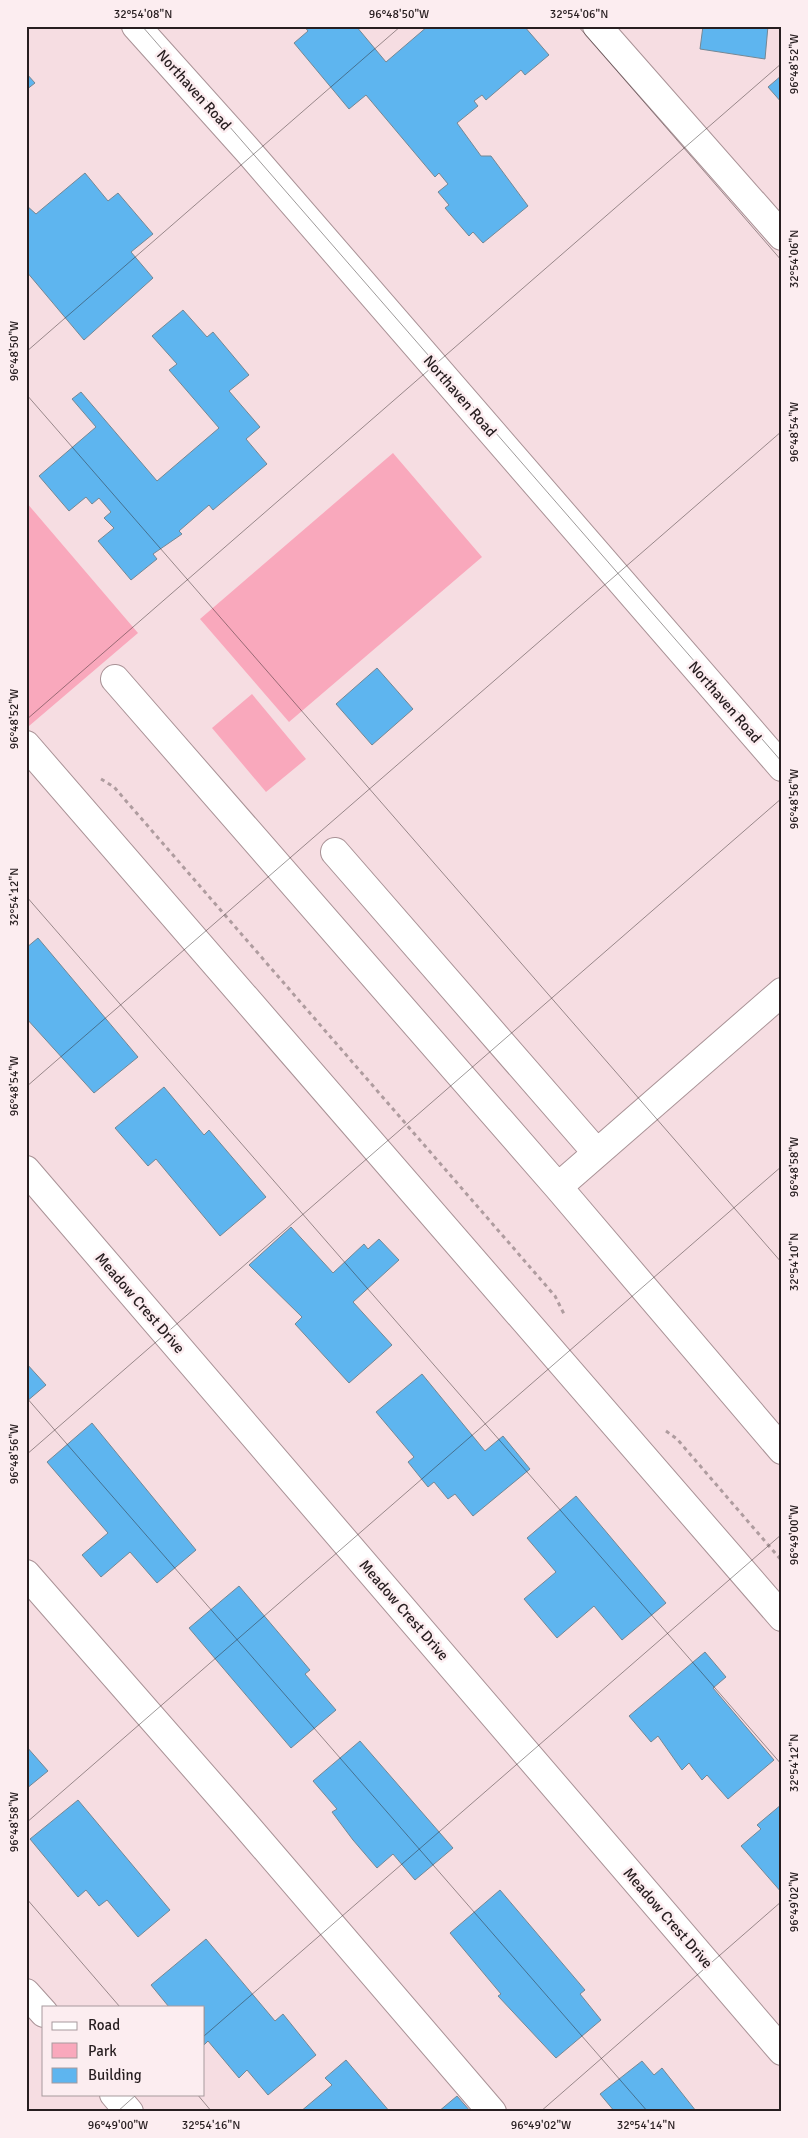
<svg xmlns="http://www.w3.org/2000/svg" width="808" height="2138" viewBox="0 0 808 2138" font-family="Signika,sans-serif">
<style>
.green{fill:#f9a8bc}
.building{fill:#5eb5ef;stroke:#758794}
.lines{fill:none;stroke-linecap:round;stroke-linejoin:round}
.minor-casing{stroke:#a99296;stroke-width:30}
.path{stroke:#af9c9f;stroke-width:3;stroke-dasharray:4 4;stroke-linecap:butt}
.minor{stroke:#fff;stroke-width:28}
.ticks{fill:none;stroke:#271e20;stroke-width:1;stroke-opacity:0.45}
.labels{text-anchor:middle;stroke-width:5;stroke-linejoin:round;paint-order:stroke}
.street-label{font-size:15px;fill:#271e20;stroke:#fcedf0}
.neatline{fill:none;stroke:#271e20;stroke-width:2}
.ticks-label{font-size:12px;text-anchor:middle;fill:#271e20}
</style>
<rect width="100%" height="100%" fill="#f6dde2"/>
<path class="green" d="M393,453L482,557L289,722L200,619Z
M26,502L138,633L29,726L26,723Z
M252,694L306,759L266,792L212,728Z"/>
<path class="building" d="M304,26H356L386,62L428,26H524L549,55L525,75L521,70L486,100L482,95L474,101L478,106L457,123L481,156H491L528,206L483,243L473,232L469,236L445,208L449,205L438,192L448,184L439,173L435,177L366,95L349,109L294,43L308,31Z
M703,26H768L765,59L700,49Z
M26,73L35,83L26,90Z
M782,75V103L768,87Z
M85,173L108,201L118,193L153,234L131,252L153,278L84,340L26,271V205L36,214Z
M183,310L207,337L213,332L249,375L229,391L260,427L246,439L267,464L213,510L209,505L179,531L182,534L153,554L157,559L131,580L98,541L114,528L104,518L111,512L99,498L92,504L86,497L69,511L39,476L96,427L72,399L81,392L157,481L219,428L169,370L177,364L152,336Z
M377,668L413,709L372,745L336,704Z
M38,938L138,1057L94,1093L26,1018V948Z
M164,1087L204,1135L209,1130L266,1197L220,1236L156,1159L148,1166L115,1128Z
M291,1227L333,1273L364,1244L368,1249L379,1239L399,1260L353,1302L392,1345L349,1383L295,1324L302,1317L249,1265Z
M26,1363L46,1385L26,1402Z
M422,1374L485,1451L503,1436L530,1469L473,1516L455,1494L448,1499L434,1482L428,1487L408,1462L414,1457L376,1412Z
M92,1423L196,1550L157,1583L130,1552L101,1577L82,1555L108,1533L47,1462Z
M576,1496L666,1603L622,1640L594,1606L557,1638L524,1599L556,1572L527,1538Z
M239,1586L310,1670L305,1674L336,1710L291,1748L189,1628Z
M705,1652L726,1677L713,1688L774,1760L728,1799L707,1775L702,1780L689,1763L682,1770L658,1736L651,1742L629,1716Z
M360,1741L453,1848L415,1880L393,1854L377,1868L353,1840L332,1812L337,1809L313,1781Z
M26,1746L48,1771L26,1789Z
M78,1800L170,1910L138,1937L107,1900L99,1906L86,1890L78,1897L30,1839Z
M782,1804V1893L741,1846L761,1829L757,1825Z
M500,1890L585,1990L580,1994L601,2020L556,2058L498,1996L501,1994L450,1933Z
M206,1939L275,2021L283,2014L316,2055L268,2095L247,2070L239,2078L208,2041L204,2045V2007H169L151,1985Z
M346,2060L390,2112H300L332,2085L325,2078Z
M642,2061L654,2075L662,2068L696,2111L615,2112L600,2094Z
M457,2096L471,2112H438Z"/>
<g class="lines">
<g class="minor-casing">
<path id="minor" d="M136,26L249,152L782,767
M597,26L782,236
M115,679L558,1187L782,1450
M26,745L782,1617
M335,852L597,1153
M26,1170L782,2051
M558,1187L782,992
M26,1574L243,1822L492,2112
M26,1993L44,2013
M114,2094L129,2112"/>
</g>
<path class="path" d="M101,779L114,787L555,1296L565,1316
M666,1431L677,1439L782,1561"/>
<use href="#minor" class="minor"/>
</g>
<path class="ticks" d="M142,26L782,762M578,26L782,261M26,352L401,26M26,394L782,1263M26,720L782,63M26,896L782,1765M26,1087L782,431M26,1397L648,2112M26,1455L782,798M26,1823L782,1166M26,1898L120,2007M204,2036L782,1534M197,2094L212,2112M117,2112L137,2094M540,2112L782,1901"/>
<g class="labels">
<g class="street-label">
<text transform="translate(194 90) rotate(48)" y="5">Northaven Road</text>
<text transform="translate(460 396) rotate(49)" y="5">Northaven Road</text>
<text transform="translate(725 702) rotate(49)" y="5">Northaven Road</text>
<text transform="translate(140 1303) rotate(49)" y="5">Meadow Crest Drive</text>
<text transform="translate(404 1610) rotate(49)" y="5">Meadow Crest Drive</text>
<text transform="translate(668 1918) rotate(49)" y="5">Meadow Crest Drive</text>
</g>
</g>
<rect width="808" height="2138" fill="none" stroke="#fcedf0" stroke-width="55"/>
<rect x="42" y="2006" width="162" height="90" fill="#fcedf0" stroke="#a79a9d"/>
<rect x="52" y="2022" width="25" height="8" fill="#ffffff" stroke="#a79a9d"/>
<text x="88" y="2030" font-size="15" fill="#271e20">Road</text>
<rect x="52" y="2043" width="25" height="15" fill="#f9a8bc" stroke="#a79a9d"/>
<text x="88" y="2056" font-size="15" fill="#271e20">Park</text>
<rect x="52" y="2068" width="25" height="15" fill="#5eb5ef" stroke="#a79a9d"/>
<text x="88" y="2080" font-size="15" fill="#271e20">Building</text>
<rect x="28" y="28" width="752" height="2082" class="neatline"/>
<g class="ticks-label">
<text x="143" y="18">32°54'08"N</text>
<text x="399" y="18">96°48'50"W</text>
<text x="579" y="18">32°54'06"N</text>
<text transform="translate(794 64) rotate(-90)" y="4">96°48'52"W</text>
<text transform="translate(794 259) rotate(-90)" y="4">32°54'06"N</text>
<text transform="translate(14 351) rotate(-90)" y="4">96°48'50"W</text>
<text transform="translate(794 432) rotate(-90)" y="4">96°48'54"W</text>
<text transform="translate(14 719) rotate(-90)" y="4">96°48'52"W</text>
<text transform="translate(794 799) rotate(-90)" y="4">96°48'56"W</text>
<text transform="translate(14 897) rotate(-90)" y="4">32°54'12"N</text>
<text transform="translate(14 1086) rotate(-90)" y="4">96°48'54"W</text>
<text transform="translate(794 1167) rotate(-90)" y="4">96°48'58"W</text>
<text transform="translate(794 1262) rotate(-90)" y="4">32°54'10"N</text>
<text transform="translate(14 1454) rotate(-90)" y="4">96°48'56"W</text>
<text transform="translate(794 1535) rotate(-90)" y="4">96°49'00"W</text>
<text transform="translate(794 1763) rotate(-90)" y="4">32°54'12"N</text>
<text transform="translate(14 1822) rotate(-90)" y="4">96°48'58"W</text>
<text transform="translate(794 1902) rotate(-90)" y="4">96°49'02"W</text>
<text x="118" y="2129">96°49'00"W</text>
<text x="211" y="2129">32°54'16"N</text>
<text x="541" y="2129">96°49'02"W</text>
<text x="646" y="2129">32°54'14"N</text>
</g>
</svg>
